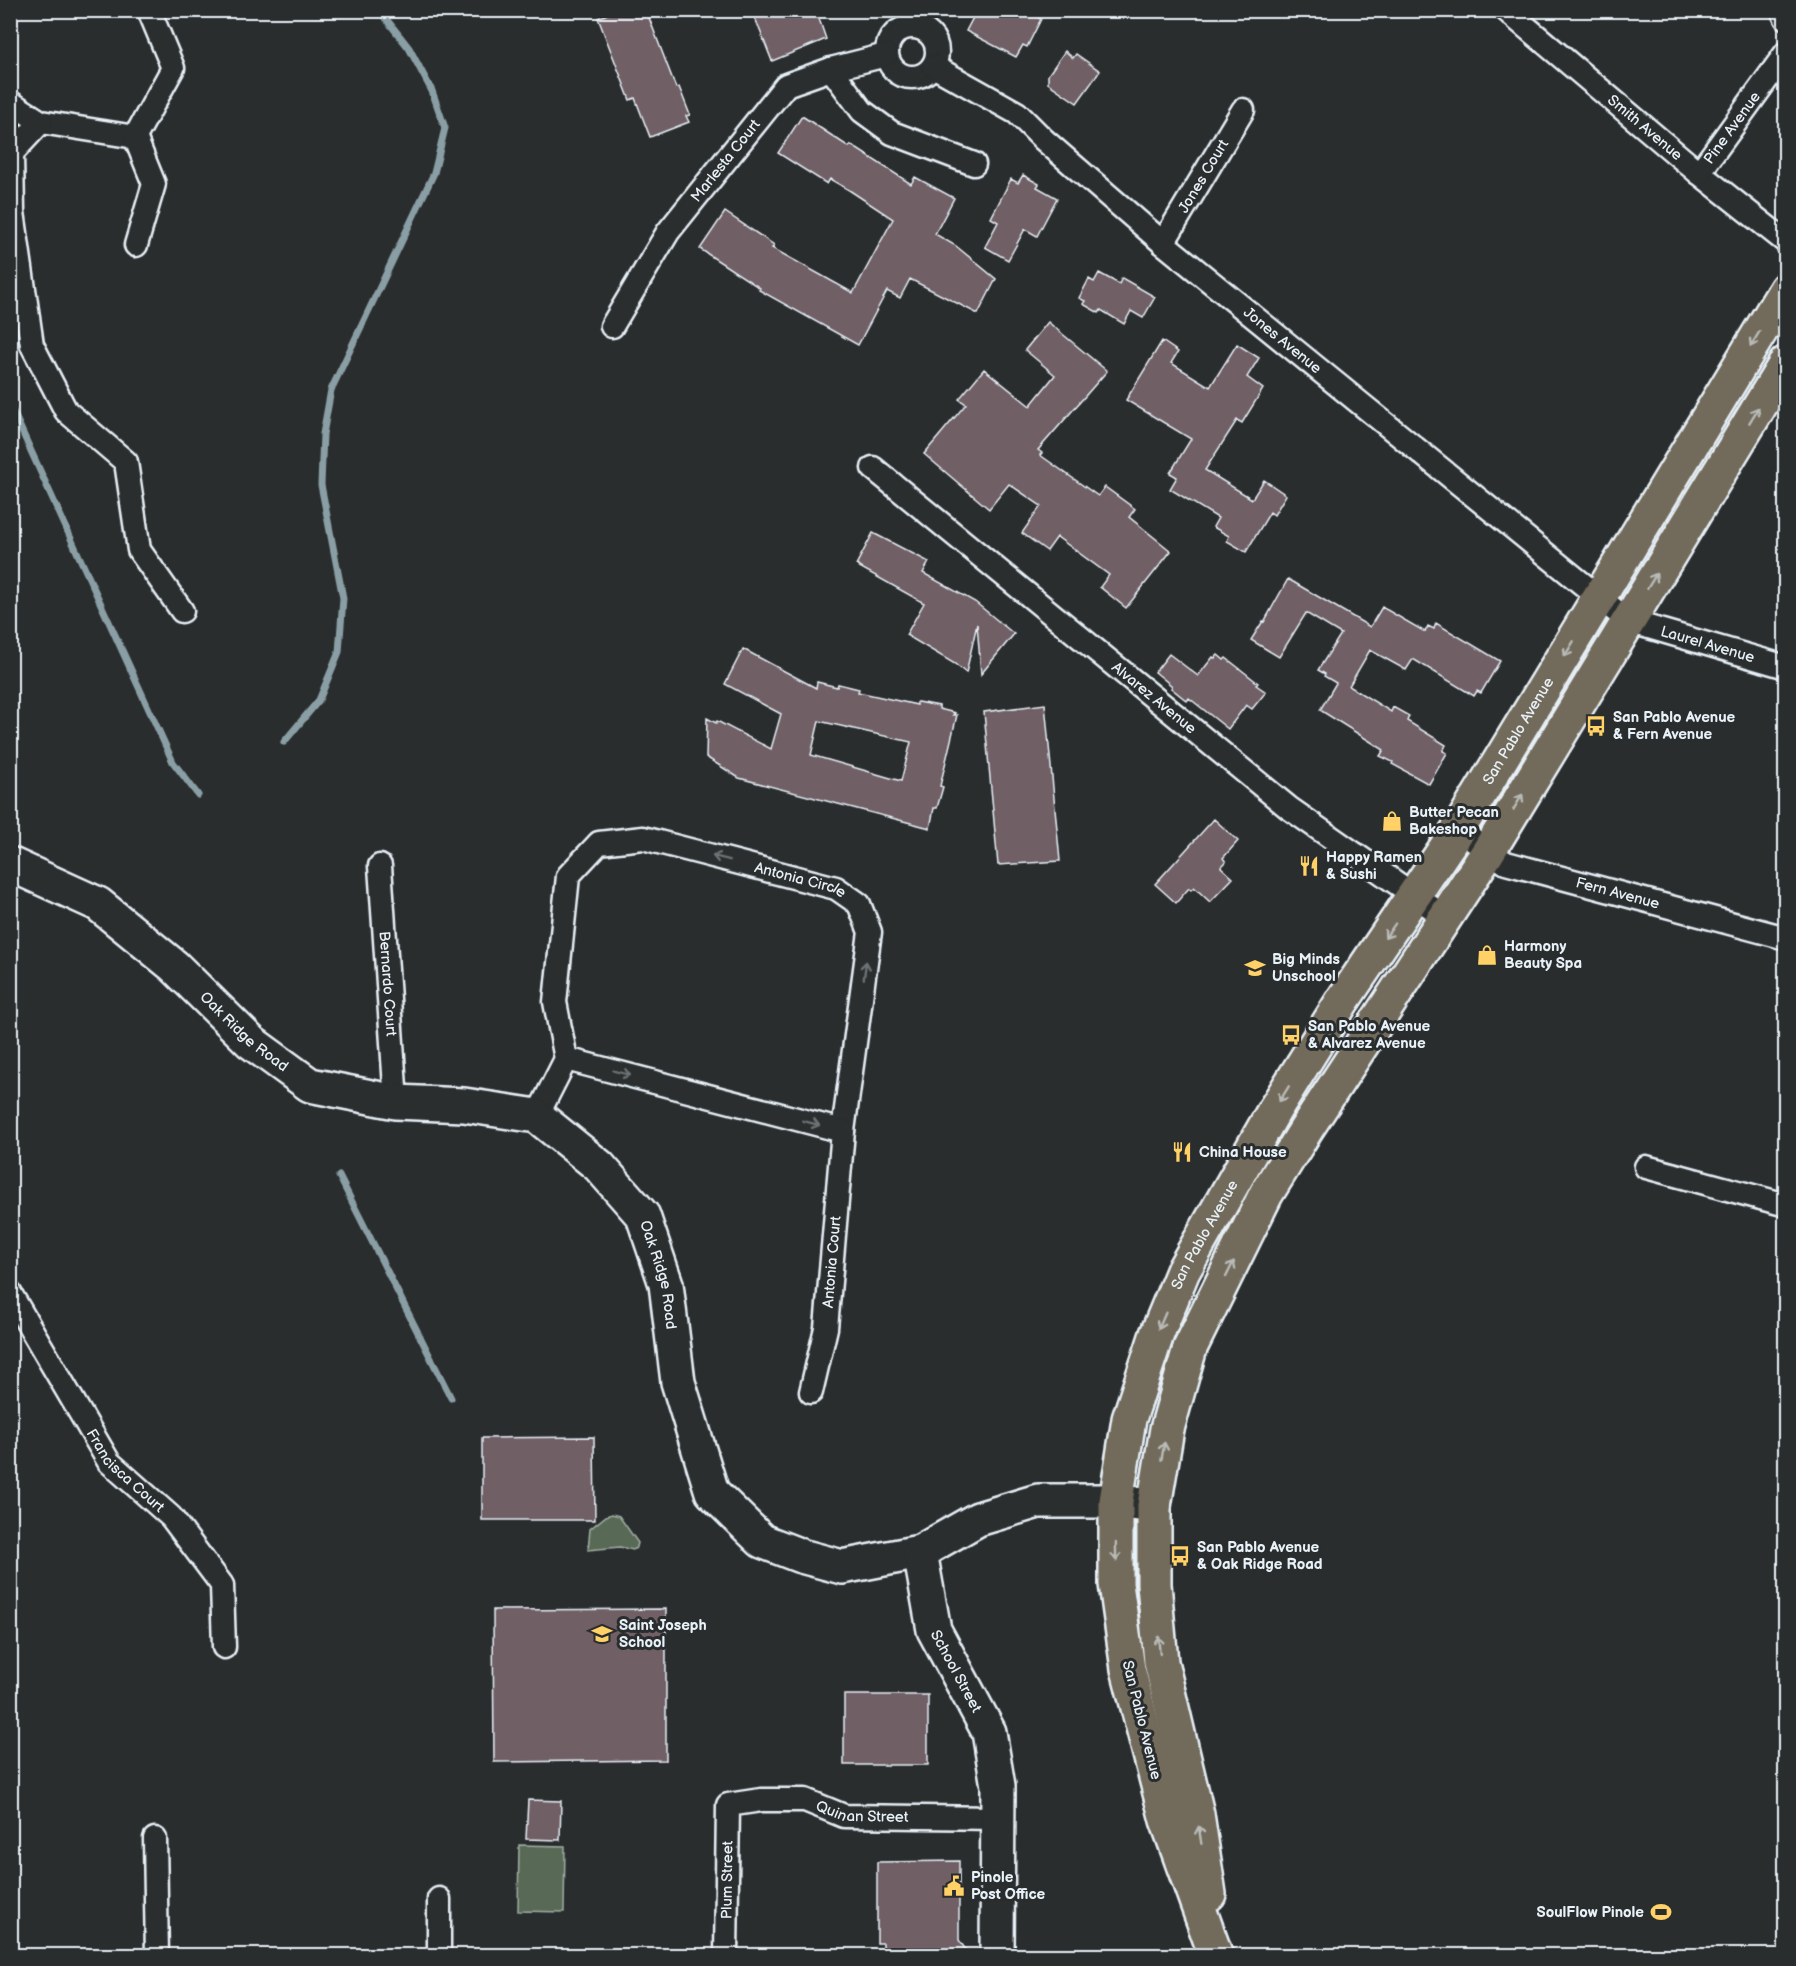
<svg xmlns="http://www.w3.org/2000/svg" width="1796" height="1966" viewBox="0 0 1796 1966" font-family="'Balsamiq Sans',sans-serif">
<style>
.green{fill:#596a54;stroke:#a0aea6;stroke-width:1.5}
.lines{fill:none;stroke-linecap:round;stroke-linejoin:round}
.stream{stroke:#8a9fa5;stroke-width:7}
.building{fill:#705e65;stroke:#e8f1f8;stroke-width:1.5;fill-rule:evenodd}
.street-casing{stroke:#e8f1f8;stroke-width:27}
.secondary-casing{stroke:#e8f1f8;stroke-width:38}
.primary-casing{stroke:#e8f1f8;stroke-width:38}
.street{stroke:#2a2d2e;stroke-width:22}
.secondary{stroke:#2a2d2e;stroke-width:33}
.primary{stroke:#726b5a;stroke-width:33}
.oneway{stroke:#b9bbb9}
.oneway2{stroke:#6c7275}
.labels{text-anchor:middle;stroke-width:6;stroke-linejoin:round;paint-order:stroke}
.street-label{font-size:15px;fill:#e8f1f8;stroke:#2a2d2e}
.poi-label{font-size:15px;font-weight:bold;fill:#e8f1f8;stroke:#2a2d2e;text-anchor:start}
</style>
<rect width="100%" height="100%" fill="#2a2d2e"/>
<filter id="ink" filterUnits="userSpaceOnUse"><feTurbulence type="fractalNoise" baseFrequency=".0167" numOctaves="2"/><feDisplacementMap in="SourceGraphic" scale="12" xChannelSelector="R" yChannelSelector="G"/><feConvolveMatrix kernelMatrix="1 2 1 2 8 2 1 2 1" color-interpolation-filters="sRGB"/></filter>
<g filter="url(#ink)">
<path class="green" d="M612,1514L619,1516L638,1543L637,1547L633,1550L620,1547L588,1550L590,1529L606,1516Z
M519,1845L565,1846L564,1912L518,1911Z"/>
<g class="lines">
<path class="stream" d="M10,405L173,762L198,795
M284,742L319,700L339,652L343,598L321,485L323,434L331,390L434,173L445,128L432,91L409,48L379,10
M339,1176L451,1398"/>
</g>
<path class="building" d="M617,10H646L676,88L679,87L683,97L690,115L686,116L689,122L650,137L635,98L630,100L598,18Z
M752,10H816L826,39L772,61Z
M977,10H1025L1041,19L1027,47L1023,45L1016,57L966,31Z
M1065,51L1073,58L1076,54L1100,71L1077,103L1048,83V75Z
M802,116L849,147L851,145L911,184L915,177L954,198L935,234L956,246L996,279L978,314L910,279L900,298L887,291L858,345L759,290L760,288L700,249L725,212L774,245L772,248L853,293L893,219L849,190L830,179L827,184L778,153Z
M1023,175L1039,184L1037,187L1057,198L1037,236L1025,229L1008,260L985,247L998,222L991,218L1011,179L1018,183Z
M1099,273L1119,284L1122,278L1155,297L1143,318L1131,311L1124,324L1101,310L1099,313L1083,304L1085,301L1079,298L1089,279L1094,282Z
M1048,322L1107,371L1038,450L1042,453L1040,455L1098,496L1105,487L1135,509L1129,517L1171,551L1126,608L1100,587L1109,575L1057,537L1047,551L1022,533L1041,506L1009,484L989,509L924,454L966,404L959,399L984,369L1030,406L1055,375L1025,350Z
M1162,341L1178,352L1171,363L1210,387L1237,344L1259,358L1247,377L1263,389L1242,423L1237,420L1205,470L1252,499L1264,480L1286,495L1274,515L1270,512L1246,552L1227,541L1229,536L1213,527L1218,518L1170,489L1177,477L1170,473L1191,439L1126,400Z
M873,533L929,562L923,573L975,602L1014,634L981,674L977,624L966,673L955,664L906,635L924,603L856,565Z
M1288,579L1370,627L1382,607L1425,632L1428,626L1434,629L1436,623L1500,661L1481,693L1477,691L1474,696L1413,659L1406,670L1370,650L1349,686L1391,712L1393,707L1409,716L1407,721L1446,745L1443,751L1447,753L1429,784L1392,764L1393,762L1380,756L1384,750L1320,710L1336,683L1324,676L1325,674L1318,670L1341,634L1306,613L1279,657L1251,640L1263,621L1264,622Z
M743,649L816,688L817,682L837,687L838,684L859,689L858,692L899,701L917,705V702L939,706V709L955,713L953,715H957L940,786L943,787L937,808H934L930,828L739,778L706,757L707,718L716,723L717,721L771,749L781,714L725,684ZM819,721L911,742L901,781L811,755Z
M1169,654L1198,676L1213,657L1215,658L1218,655L1224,660L1226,658L1258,683L1256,685L1266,692L1252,709L1246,705L1228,729L1189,698L1187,701L1171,688L1172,686L1155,672Z
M1045,704L1060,861L998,865L984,712Z
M1214,819L1238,841L1223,858L1226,862L1221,867L1233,878L1210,902L1194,887L1191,890L1189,888L1176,903L1155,884Z
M594,1437L595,1520H482V1438Z
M666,1609V1760L494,1762L493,1610Z
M844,1695H928V1765H844Z
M528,1800L561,1801L560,1840L526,1839Z
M959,1861V1940L970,1956H883V1943H877V1862Z"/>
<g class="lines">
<g class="street-casing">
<g id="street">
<path id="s1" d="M1506,10L1699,173L1786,242"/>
<path d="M1782,10L1786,18"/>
<circle cx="912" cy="52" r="25"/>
<path id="s2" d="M933,66L1017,113L1043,139L1163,243L1628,621L1786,667"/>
<path d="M831,69L862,111L892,133L974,164"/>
<path d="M10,102L41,122L135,137"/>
<path d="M41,122L12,153L13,212L32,345L66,411L126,462L139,550L182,611"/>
<path id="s3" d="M1699,173L1786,53"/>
<path id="s4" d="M1163,243L1243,110"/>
<path d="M136,245L154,184L135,137L173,68L151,15"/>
<path id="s5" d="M612,326L668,232L786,85L831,69L886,55"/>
<path id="s6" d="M873,468L1289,808L1445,917"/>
<path id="s7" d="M1458,830L1506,863L1786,938"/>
<path id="s8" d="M380,866L396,1102"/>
<path id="s9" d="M537,1116L566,1059L555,1002L568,876L599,843L643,838L836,888L859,904L870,932L843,1131L566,1059"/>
<path d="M1646,1167L1786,1205"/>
<path id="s10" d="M10,1293L109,1462L171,1517L222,1585L224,1647"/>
<path id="s11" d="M811,1392L826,1328L843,1131"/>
<path d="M155,1839L157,1956"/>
<path d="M439,1956V1899"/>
<path id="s12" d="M726,1956L728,1805L761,1800H805L844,1816L997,1818"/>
</g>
</g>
<g class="secondary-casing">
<g id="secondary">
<path id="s13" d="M10,864L98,904L174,966L251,1042L310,1085L396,1102L464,1105L537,1116L599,1166L643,1216L666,1284L678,1382L712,1492L762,1541L801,1556L842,1567L920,1552L978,1519L1038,1501H1116L1154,1506"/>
<path id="s14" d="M920,1552L934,1630L989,1732L998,1786L997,1956"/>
</g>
</g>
<g class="primary-casing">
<g id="primary">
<path d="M1209,1894L1197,1814L1161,1662L1154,1584V1506L1167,1429L1190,1348L1266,1194L1307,1128L1488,852L1786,363"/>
<path id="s15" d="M1216,1956L1167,1820L1128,1669L1116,1584V1501L1129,1419L1157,1334L1183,1271L1275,1109L1343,1000L1458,830L1786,289"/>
</g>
</g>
<use href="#street" class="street"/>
<use href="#secondary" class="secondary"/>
<use href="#primary" class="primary"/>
</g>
<defs><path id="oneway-shaft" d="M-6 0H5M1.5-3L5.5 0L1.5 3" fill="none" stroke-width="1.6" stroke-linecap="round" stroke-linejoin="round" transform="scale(1.5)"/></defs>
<g class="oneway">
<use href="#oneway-shaft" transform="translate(1755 339) rotate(121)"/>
<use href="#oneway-shaft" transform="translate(1754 415) rotate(-59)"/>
<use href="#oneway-shaft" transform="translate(1652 581) rotate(-59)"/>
<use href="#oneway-shaft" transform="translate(1569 649) rotate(121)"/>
<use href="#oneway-shaft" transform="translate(1518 802) rotate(-59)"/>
<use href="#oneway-shaft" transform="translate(1390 931) rotate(125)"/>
<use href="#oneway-shaft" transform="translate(1284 1094) rotate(122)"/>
<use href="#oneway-shaft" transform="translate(1230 1269) rotate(-64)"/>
<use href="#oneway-shaft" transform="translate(1162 1321) rotate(113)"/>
<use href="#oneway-shaft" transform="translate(1163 1451) rotate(-80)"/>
<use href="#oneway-shaft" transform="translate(1116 1552) rotate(89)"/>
<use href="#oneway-shaft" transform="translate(1159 1645) rotate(-95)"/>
<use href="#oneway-shaft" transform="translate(1200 1835) rotate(-99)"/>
</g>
<g class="oneway2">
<use href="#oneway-shaft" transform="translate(721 858) rotate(-166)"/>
<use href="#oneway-shaft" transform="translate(865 970) rotate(-82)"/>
<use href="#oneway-shaft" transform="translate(622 1073) rotate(15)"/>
<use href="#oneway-shaft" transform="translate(811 1123) rotate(15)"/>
</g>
</g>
<defs>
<g id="bus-bare" transform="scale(1.62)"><path d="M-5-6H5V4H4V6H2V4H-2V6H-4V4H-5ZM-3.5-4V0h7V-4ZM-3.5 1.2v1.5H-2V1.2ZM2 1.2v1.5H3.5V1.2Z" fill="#ffd166" stroke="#2a2d2e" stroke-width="2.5" paint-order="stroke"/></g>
<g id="shop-bare" transform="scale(1.62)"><path d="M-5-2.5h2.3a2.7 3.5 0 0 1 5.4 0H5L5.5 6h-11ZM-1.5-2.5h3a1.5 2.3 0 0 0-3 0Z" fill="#ffd166" stroke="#2a2d2e" stroke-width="2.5" paint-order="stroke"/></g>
<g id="restaurant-bare" transform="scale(1.62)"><path d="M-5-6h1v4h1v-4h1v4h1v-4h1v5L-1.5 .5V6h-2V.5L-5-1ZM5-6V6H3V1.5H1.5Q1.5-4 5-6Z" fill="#ffd166" stroke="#2a2d2e" stroke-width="2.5" paint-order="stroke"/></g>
<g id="school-bare" transform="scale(1.62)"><path d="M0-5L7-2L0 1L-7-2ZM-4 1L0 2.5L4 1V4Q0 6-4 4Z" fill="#ffd166" stroke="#2a2d2e" stroke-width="2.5" paint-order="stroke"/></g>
<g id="civic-bare" transform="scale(1.62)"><path d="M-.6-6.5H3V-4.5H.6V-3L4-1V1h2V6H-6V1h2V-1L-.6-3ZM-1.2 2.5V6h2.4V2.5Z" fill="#ffd166" stroke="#2a2d2e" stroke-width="2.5" paint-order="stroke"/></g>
<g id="stadium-bare" transform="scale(1.62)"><path d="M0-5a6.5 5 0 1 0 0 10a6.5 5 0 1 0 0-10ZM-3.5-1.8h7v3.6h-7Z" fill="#ffd166" stroke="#2a2d2e" stroke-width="2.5" paint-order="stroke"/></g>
</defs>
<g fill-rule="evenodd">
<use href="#bus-bare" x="1596" y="726"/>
<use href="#shop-bare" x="1392" y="821"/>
<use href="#restaurant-bare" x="1309" y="866"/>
<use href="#shop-bare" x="1487" y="955"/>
<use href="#school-bare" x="1255" y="968"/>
<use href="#bus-bare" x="1291" y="1035"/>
<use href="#restaurant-bare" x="1182" y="1152"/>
<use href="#bus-bare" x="1180" y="1556"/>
<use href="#school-bare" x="602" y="1634"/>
<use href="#civic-bare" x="954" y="1886"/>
<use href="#stadium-bare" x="1661" y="1912"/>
</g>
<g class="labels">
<g class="street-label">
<text dy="5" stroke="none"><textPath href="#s1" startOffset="182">Smith Avenue</textPath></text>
<text dy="5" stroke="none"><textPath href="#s3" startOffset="56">Pine Avenue</textPath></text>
<text dy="5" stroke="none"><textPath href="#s5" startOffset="201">Marlesta Court</textPath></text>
<text dy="5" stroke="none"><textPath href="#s4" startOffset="78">Jones Court</textPath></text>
<text dy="5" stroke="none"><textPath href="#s2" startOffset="446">Jones Avenue</textPath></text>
<text dy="5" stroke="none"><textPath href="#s2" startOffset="974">Laurel Avenue</textPath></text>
<text dy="5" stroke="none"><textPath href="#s6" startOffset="363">Alvarez Avenue</textPath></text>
<text dy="5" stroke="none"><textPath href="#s15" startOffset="1346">San Pablo Avenue</textPath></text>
<text dy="5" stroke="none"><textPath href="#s9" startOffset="501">Antonia Circle</textPath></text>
<text dy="5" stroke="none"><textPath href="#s7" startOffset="174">Fern Avenue</textPath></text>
<text dy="5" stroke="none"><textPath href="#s8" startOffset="118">Bernardo Court</textPath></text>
<text dy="5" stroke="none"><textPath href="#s13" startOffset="291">Oak Ridge Road</textPath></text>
<text dy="5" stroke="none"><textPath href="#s15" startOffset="752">San Pablo Avenue</textPath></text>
<text dy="5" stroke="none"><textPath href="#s11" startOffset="132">Antonia Court</textPath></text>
<text dy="5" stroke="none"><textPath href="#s13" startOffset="813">Oak Ridge Road</textPath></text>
<text dy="5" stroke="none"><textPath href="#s10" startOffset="213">Francisca Court</textPath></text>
<text dy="5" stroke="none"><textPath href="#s14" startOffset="126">School Street</textPath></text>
<text transform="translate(1142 1720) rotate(76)" y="5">San Pablo Avenue</text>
<text dy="5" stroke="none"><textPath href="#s12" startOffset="288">Quinan Street</textPath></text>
<text dy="5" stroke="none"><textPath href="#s12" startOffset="76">Plum Street</textPath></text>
</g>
<g class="poi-label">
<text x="1613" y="722">San Pablo Avenue<tspan x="1613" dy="17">&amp; Fern Avenue</tspan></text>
<text x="1409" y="817">Butter Pecan<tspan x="1409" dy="17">Bakeshop</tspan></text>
<text x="1326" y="862">Happy Ramen<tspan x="1326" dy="17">&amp; Sushi</tspan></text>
<text x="1504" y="951">Harmony<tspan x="1504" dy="17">Beauty Spa</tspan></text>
<text x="1272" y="964">Big Minds<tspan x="1272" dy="17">Unschool</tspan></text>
<text x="1308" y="1031">San Pablo Avenue<tspan x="1308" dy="17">&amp; Alvarez Avenue</tspan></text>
<text x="1199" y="1157">China House</text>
<text x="1197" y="1552">San Pablo Avenue<tspan x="1197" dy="17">&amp; Oak Ridge Road</tspan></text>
<text x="619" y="1630">Saint Joseph<tspan x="619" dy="17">School</tspan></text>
<text x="971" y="1882">Pinole<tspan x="971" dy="17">Post Office</tspan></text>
<text x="1644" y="1917" text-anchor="end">SoulFlow Pinole</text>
</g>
</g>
<rect width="1796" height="1966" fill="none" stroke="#2a2d2e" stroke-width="36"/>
<rect x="18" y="18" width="1760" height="1930" fill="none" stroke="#e8f1f8" stroke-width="2" filter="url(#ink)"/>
</svg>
